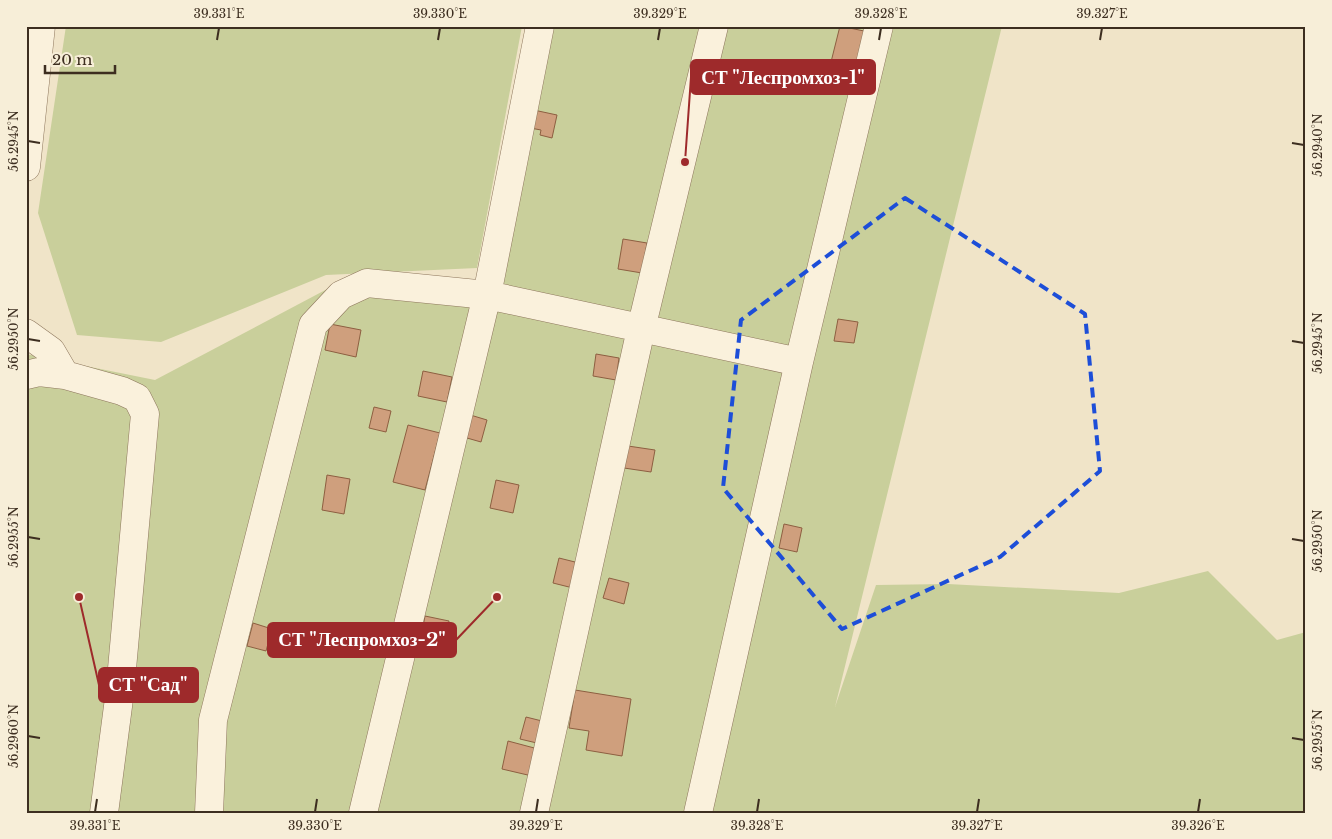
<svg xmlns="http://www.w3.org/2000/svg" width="1332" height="839" viewBox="0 0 1332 839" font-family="'Libre Baskerville',serif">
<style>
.green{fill:#c9cf9b}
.building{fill:#cf9f7d;stroke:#8d5f41}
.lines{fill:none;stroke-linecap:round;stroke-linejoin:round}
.minor-casing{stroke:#8d765c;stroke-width:29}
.minor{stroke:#faf1dc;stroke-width:28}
.marked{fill:none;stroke:#1d4ed8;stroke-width:4;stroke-dasharray:10 6;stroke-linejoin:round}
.ticks{fill:none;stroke:#3d2e20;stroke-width:2}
.leader{fill:none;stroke:#9e2a2b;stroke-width:2}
.callout-dot{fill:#9e2a2b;stroke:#f7eed8;stroke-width:2}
.callout{fill:#9e2a2b;stroke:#9e2a2b;stroke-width:2}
.callout-label{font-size:19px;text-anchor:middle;font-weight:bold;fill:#fff}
.neatline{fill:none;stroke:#3d2e20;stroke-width:2}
.ticks-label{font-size:12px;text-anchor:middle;fill:#3d2e20}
</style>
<rect width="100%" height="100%" fill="#f0e4c8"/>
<path class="green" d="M66,26H522L477,268L326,275L161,342L77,335L38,213Z
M544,26H1002L835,707L876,585L948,584L1119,593L1208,571L1277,640L1306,632V813H26V354L155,380L331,287L482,297Z"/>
<path class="building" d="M840,26L864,31L856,67L831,62Z
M529,109L557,115L552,138L540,135L541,130L525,127Z
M623,239L647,243L642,273L618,269Z
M838,319L858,322L854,343L834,341Z
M330,324L361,330L356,357L325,350Z
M596,354L619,358L616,380L593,376Z
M423,371L452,377L447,402L418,396Z
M374,407L391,411L386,432L369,428Z
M467,414L487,420L481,442L460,436Z
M408,425L440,433L425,490L393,482Z
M628,446L655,450L651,472L624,468Z
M327,475L350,479L344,514L322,510Z
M496,480L519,485L513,513L490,508Z
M784,524L802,528L797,552L779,548Z
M559,558L579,563L573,588L553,583Z
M609,578L629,583L624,604L603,598Z
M425,616L449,621L445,642L421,637Z
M253,623L272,629L266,651L247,646Z
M575,690L631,699L622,756L586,750L589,731L569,728Z
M526,717L546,722L541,744L520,739Z
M508,741L538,749L532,776L502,769Z"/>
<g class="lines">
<g class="minor-casing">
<path id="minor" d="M26,167L41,26
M26,333L51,351L65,375
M799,362L879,26
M26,375L39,372L65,375L122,391L137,398L145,414L120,691L104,813
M209,813L213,720L313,325L341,295L367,283L487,295L799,362L698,813
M363,813L487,295L540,26
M534,813L641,329L714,26"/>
</g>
<use href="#minor" class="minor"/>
</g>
<path class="marked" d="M905,198L1085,314L1100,471L1000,557L842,629L723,488L741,320Z"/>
<path class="ticks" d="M217,40L219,28M438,40L440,28M658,40L660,28M879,40L881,28M1100,40L1102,28M28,141L40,143M1292,143L1304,145M28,339L40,341M1292,341L1304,343M28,537L40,539M1292,539L1304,541M28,736L40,738M1292,738L1304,740M95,812L97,799M315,812L317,799M536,812L538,799M757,812L759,799M977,812L979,799M1198,812L1200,799"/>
<path class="leader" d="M685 162L691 77M497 597L456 640M79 597L99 685"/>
<g class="callout-dot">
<circle cx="685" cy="162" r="5"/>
<circle cx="497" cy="597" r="5"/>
<circle cx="79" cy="597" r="5"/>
</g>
<g class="callout">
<rect x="691" y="60" width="184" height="34" rx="5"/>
<rect x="268" y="623" width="188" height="34" rx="5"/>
<rect x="99" y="668" width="99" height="34" rx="5"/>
</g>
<g class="callout-label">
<text x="783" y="84">СТ "Леспромхоз-1"</text>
<text x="362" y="646">СТ "Леспромхоз-2"</text>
<text x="148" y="691">СТ "Сад"</text>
</g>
<rect width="1332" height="839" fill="none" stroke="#f7eed8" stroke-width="55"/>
<path d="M45 65v8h70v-8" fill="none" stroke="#3d2e20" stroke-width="2.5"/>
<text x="52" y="65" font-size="15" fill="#3d2e20" stroke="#f7eed8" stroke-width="4" paint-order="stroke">20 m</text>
<rect x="28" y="28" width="1276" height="784" class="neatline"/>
<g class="ticks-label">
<text x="219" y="18">39.331°E</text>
<text x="440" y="18">39.330°E</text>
<text x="660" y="18">39.329°E</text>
<text x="881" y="18">39.328°E</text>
<text x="1102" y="18">39.327°E</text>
<text transform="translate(14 141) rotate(-90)" y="4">56.2945°N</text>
<text transform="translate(1318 145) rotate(-90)" y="4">56.2940°N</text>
<text transform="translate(14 339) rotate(-90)" y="4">56.2950°N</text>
<text transform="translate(1318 343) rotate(-90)" y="4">56.2945°N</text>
<text transform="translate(14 537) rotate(-90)" y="4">56.2955°N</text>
<text transform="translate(1318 541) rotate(-90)" y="4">56.2950°N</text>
<text transform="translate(14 736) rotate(-90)" y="4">56.2960°N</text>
<text transform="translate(1318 740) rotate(-90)" y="4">56.2955°N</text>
<text x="95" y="830">39.331°E</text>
<text x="315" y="830">39.330°E</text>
<text x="536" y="830">39.329°E</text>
<text x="757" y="830">39.328°E</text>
<text x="977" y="830">39.327°E</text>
<text x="1198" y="830">39.326°E</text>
</g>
</svg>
